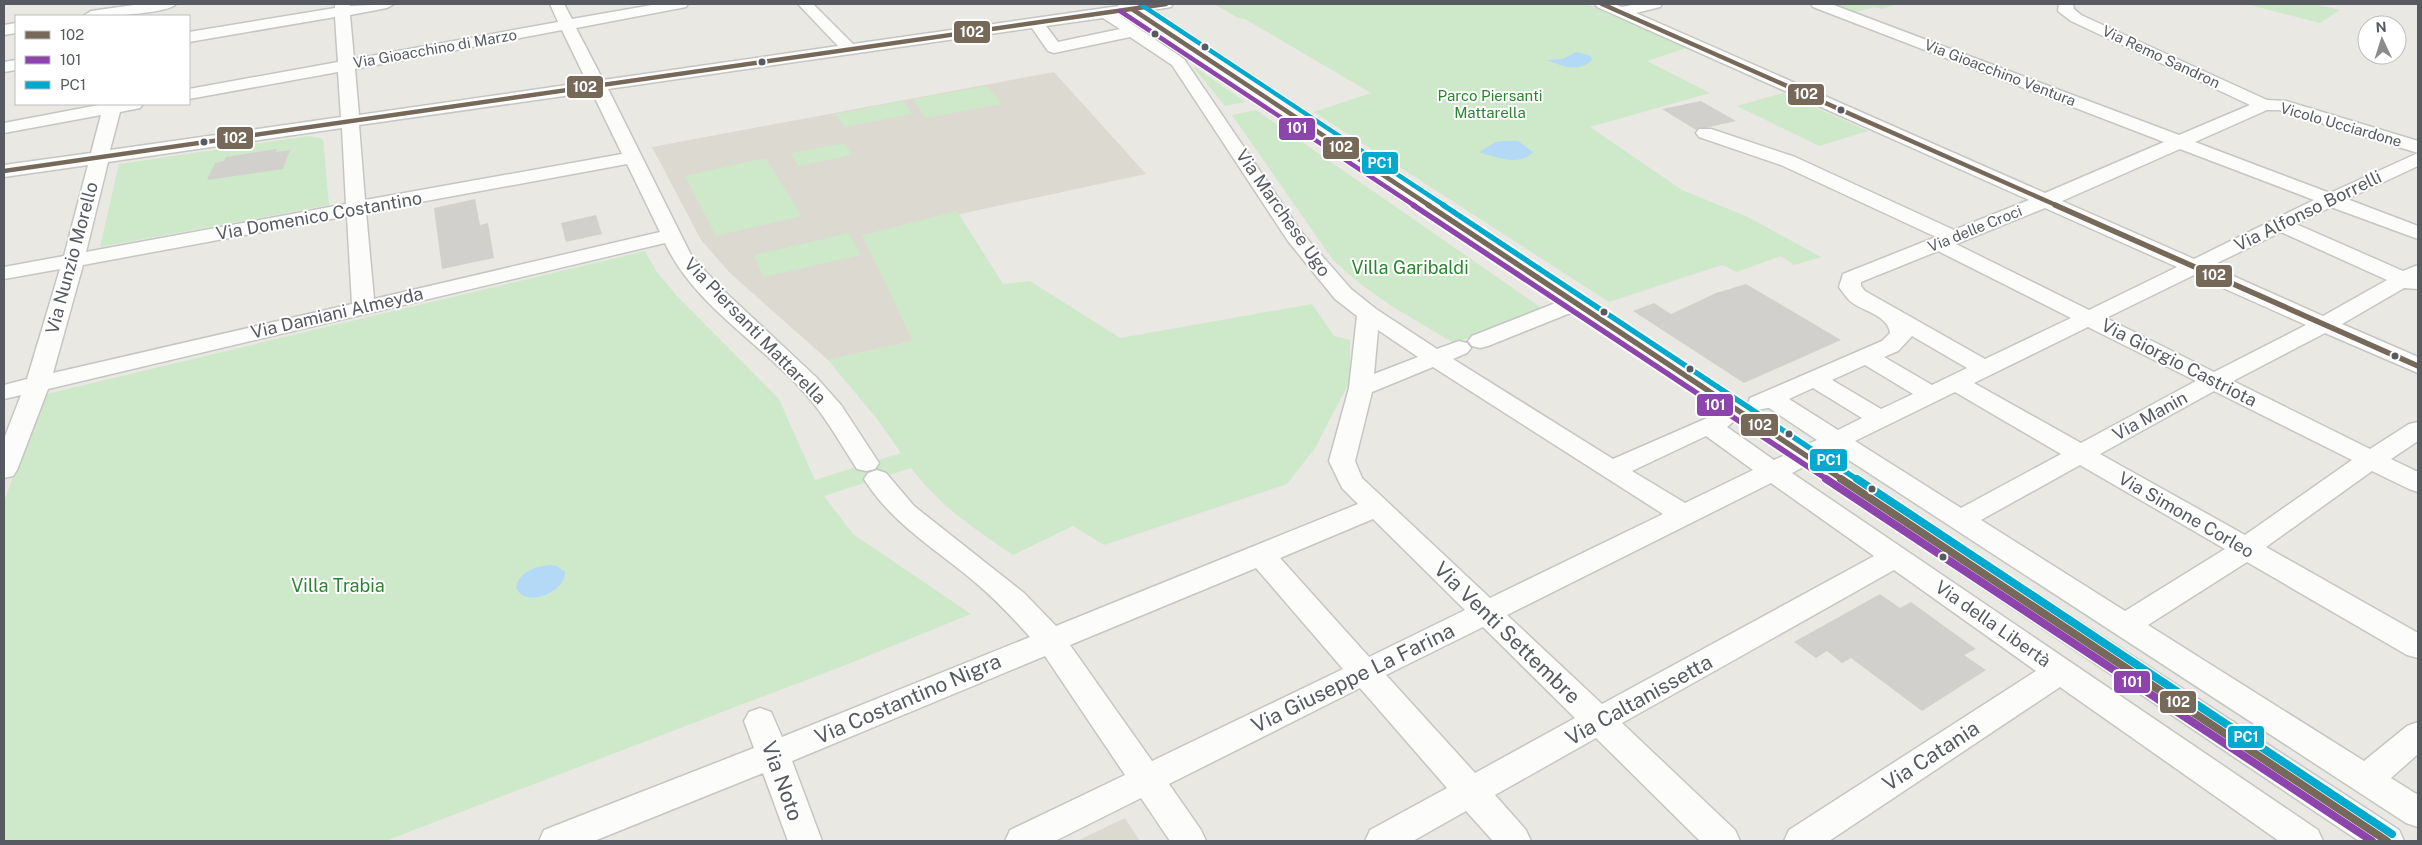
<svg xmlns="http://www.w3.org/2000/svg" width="2422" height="845" viewBox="0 0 2422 845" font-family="'Public Sans',sans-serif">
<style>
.education{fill:#dcd9d0}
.green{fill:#cee8ca}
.water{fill:#b3d9f6}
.building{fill:#d2d0cd}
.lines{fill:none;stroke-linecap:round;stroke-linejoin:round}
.minor-casing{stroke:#c5c6c4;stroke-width:3}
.minor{fill:#fcfcfb;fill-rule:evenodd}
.bus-1-far2-casing{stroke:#fff;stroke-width:7}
.bus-1-far1-casing{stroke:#fff;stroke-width:9}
.bus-1-casing{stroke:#fff;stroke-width:11}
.bus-2-far2-casing{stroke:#fff;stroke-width:7}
.bus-2-far1-casing{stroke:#fff;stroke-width:9}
.bus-2-casing{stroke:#fff;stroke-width:11}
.bus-3-far2-casing{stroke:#fff;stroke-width:7}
.bus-3-far1-casing{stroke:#fff;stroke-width:9}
.bus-3-casing{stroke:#fff;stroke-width:11}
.bus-1-far2{stroke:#766959;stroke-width:4.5}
.bus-1-far1{stroke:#766959;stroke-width:5.5}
.bus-1{stroke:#766959;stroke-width:8}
.bus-2-far2{stroke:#8e44ad;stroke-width:4.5}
.bus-2-far1{stroke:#8e44ad;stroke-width:5.5}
.bus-2{stroke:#8e44ad;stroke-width:8}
.bus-3-far2{stroke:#00a9ce;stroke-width:4.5}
.bus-3-far1{stroke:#00a9ce;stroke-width:5.5}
.bus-3{stroke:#00a9ce;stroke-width:8}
.bus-dot{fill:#575b61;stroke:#fff;stroke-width:2}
.labels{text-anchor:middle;stroke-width:4;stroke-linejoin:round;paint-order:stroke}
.far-street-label{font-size:15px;fill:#575b61;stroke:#fff}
.far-park-label{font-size:15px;fill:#2b8530;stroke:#fff}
.street-label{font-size:18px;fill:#575b61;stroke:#fff}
.park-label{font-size:18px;fill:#2b8530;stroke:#fff}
.near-street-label{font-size:21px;fill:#575b61;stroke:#fff}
.line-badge{stroke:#fff;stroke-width:2}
.badge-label{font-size:14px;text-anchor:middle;font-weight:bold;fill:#fff}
</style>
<rect width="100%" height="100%" fill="#eae8e2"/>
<path class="education" d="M1054,72L1146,174L863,235L913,341L828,360L730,273L701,240L652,147Z
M1125,818L1140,841H1077Z"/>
<path class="green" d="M1214,4H1587L1686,48L1647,61L1710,93L1590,127L1682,190L1748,217L1821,257L1794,265L1781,256L1737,272L1722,265L1609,302L1314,112L1371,93L1245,19L1238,18Z
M1833,4H1899L1881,9L1875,7L1855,12Z
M2246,4H2314L2340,10L2320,23Z
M1195,67L1245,102L1225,106L1194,68Z
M987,86L1002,104L926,118L913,99Z
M1783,93L1868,131L1819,146L1737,106Z
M903,101L912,114L844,127L836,114Z
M1256,110L1543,309L1454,343L1393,307L1360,284L1333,260L1232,115Z
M309,136L323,139L329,205L100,247L119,164Z
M845,143L852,155L798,166L791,153Z
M765,158L802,216L716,236L685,176Z
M957,211L1003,284L1030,281L1120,338L1312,304L1334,336L1350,340V381L1315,448L1287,484L1104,545L1073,526L1013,555C973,528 941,507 911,468L824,496L853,534L971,614L848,664L385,841H4V502L42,395L645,251L656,271L677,296L779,399L815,480L901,453L877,419L828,360L913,341L862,235Z
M849,233L861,255L763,277L754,255Z"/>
<path class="water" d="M1576,52L1591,56L1592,60C1579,73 1561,66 1547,60L1562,59Z
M1504,141H1518L1533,152C1521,167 1494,157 1479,152L1496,142Z
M551,565L557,566L565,572C566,593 523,609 516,587C520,571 536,566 551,565Z"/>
<path class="building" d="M1701,101L1736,121L1696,130L1662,109Z
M277,149L276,152L290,150L283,169L207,180L215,163L224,161L226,157Z
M475,199L480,225L488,223L494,258L442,269L434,208Z
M596,215L602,234L566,242L561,223Z
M1746,284L1841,340L1744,383L1633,311L1654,303L1671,314L1716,293Z
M1880,594L1900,608L1911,602L1976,649L1964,655L1986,670L1922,711L1851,658L1842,663L1827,651L1816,658L1794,642Z"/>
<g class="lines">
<g class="minor-casing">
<path id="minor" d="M141,4H176C169,14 98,17 83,16L91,11Z
M335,4H349L350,6L394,4L387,8L350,15L354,59L558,22L550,4H564L572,19L658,4H688L686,7L681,8L576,28L603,80L838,46L798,4H813L853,44L1119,6L1118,4H1173L1171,7L1146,11L1748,404L1750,398L1882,341L1890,333C1888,314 1860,311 1849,300C1845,296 1842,291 1839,287L1843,274L1936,237L1781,165L1699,137L1696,133L1699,129H1711L1795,157L1954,230L2029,200L1597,7L1595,4H1614L1622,7L1637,4H1662L1660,7L1636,13L2045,193L2164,142L1813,7L1811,4H1831L2179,135L2250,105L2071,21L2058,11L2059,4H2073L2074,9L2081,15L2267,100L2286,101L2418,141V153L2279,110H2267L2195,142L2330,193L2418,153V166L2347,199L2418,226V239L2331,207L2296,224L2403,271L2418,265V289L2404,288L2342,324L2418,357V373L2325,333L2233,381L2370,449L2409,424L2418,422V441L2391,459L2418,472V492L2409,489L2372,471L2266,547L2418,633V658L2407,655L2247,562L2148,625L2364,761L2407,726L2418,722V754L2391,778L2418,795V827L2406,823L1835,451L1826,456L2399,830L2404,841H2359L1803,467L1792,473L2318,830L2323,841H2279L2060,687L1829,841H1784L1789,830L2036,671L1894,570L1622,723L1735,830L1740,841H1700L1596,738L1495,795L1526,830L1531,841H1493L1466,811L1413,841H1365L1370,830L1447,788L1360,688L1169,784L1201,830L1206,841H1170L1141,798L1055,841H1005L1010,830L1125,775L1045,656L792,761L822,841H788L763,773L594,841H539L544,830L754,748L744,721L749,712L760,708L771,712L782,737L1030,637C1012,617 995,599 976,583C936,549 892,524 864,479L868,473L877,470L886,473L914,506L1024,593L1056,626L1358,504L1342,488L1329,461L1349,388L1357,316L1335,299L1288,241L1172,65L1130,37L1054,53L1048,51L1032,28L608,89L692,257L724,291L816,377L841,405L879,463L875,469L866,471L857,469C839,441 823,412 800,388C756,340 693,303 665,243L48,389L17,470L13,476L4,478V439L21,395L4,399V385L27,379L60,269L4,279V267L64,256L88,165L4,177V165L91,153L101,115L4,133V123L104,104H143L140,108L120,112L110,150L341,117L338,72L189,99V89L338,62L335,17L189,42V32L335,8ZM1130,14L1558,302L1472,336L1468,341L1472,346L1480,348L1488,346L1573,312L1721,412L1613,459L1453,359L1467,353L1471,348L1467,343L1459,341L1437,349L1376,309L1351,289L1302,233L1184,59L1119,15ZM1103,18L1120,29L1058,42L1046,26ZM562,30L587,82L359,115L355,69ZM592,92L622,154L365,200L359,125ZM342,128L346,204L86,252L108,162ZM2180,149L2314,200L2194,259L2062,201ZM627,164L660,232L374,299L366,212ZM2045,208L2177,267L2089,310L1956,244ZM347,216L352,304L53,373L83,265ZM2281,232L2387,280L2323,316L2211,266ZM1938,251L2071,318L1985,359L1865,291L1861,286V282ZM2194,275L2306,325L2214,372L2106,318ZM2088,327L2196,381L2081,443L1974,383ZM1378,330L1418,357L1374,374ZM1912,336L1967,368L1932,385L1884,357L1898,351ZM1865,365L1913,394L1881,409L1832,380ZM1433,367L1663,514L1490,598L1362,478L1355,461L1372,392ZM1813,388L1862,418L1838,430L1789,399ZM2214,391L2352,460L2245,535L2100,454ZM1955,392L2061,454L1961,508L1855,441ZM1768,408H1769L1817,440L1808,444L1756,410ZM1734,421L1785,455L1774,460L1727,427ZM1706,436L1753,470L1685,503L1632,471ZM2080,465L2225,549L2125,611L1981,520ZM1771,483L1874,556L1602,704L1507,615ZM1373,519L1465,610L1369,657L1280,558ZM1256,568L1343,669L1152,761L1070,645ZM1483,627L1575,718L1475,773L1386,675Z
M16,23V33L4,35V25Z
M16,60V70L4,72V62Z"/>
</g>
<use href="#minor" class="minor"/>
<g class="bus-1-far2-casing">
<path id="bus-1-far2" d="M1602,4L2058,206
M1132,9L1430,206
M4,171L1166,4"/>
</g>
<g class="bus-1-far1-casing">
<path id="bus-1-far1" d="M1428,205L1843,480
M2055,205L2418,366"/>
</g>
<g class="bus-1-casing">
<path id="bus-1" d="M1841,479L2387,841"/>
</g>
<g class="bus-2-far2-casing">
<path id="bus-2-far2" d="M1120,11L1415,206"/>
</g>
<g class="bus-2-far1-casing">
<path id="bus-2-far1" d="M1413,205L1828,480"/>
</g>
<g class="bus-2-casing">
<path id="bus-2" d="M1826,479L2372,841"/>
</g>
<g class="bus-3-far2-casing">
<path id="bus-3-far2" d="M1140,4L1445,206"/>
</g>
<g class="bus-3-far1-casing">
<path id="bus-3-far1" d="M1443,205L1858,480"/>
</g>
<g class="bus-3-casing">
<path id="bus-3" d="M1857,479L2392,834"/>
</g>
<use href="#bus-1-far2" class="bus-1-far2"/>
<use href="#bus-1-far1" class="bus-1-far1"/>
<use href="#bus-1" class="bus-1"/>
<use href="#bus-2-far2" class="bus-2-far2"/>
<use href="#bus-2-far1" class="bus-2-far1"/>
<use href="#bus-2" class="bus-2"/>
<use href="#bus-3-far2" class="bus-3-far2"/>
<use href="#bus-3-far1" class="bus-3-far1"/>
<use href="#bus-3" class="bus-3"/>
</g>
<g class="bus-dot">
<circle cx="1155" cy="34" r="4.5"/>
<circle cx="1205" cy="47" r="4.5"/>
<circle cx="762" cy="62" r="4.5"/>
<circle cx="1841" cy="110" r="4.5"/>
<circle cx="204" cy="142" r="4.5"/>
<circle cx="1604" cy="312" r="4.5"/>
<circle cx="2395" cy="356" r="4.5"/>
<circle cx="1690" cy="369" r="4.5"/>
<circle cx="1789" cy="434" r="4.5"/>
<circle cx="1872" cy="489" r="4.5"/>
<circle cx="1943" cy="557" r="4.5"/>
</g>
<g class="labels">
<g class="far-street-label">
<text transform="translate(435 49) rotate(-10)" y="5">Via Gioacchino di Marzo</text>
<text transform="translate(2161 57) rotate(25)" y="5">Via Remo Sandron</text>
<text transform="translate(2000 73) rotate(21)" y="5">Via Gioacchino Ventura</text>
<text transform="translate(2341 125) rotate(16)" y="5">Vicolo Ucciardone</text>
<text transform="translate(1975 229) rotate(-22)" y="5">Via delle Croci</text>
</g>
<g class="far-park-label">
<text x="1490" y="101">Parco Piersanti<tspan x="1490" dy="17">Mattarella</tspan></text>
</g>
<g class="street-label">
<text transform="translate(2308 211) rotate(-26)" y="6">Via Alfonso Borrelli</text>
<text transform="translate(1283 213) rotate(55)" y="6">Via Marchese Ugo</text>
<text transform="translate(319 216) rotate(-10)" y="6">Via Domenico Costantino</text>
<text transform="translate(72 258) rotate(-75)" y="6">Via Nunzio Morello</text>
<text transform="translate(337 313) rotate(-13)" y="6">Via Damiani Almeyda</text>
<text transform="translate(755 331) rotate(46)" y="6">Via Piersanti Mattarella</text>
<text transform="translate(2179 363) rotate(27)" y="6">Via Giorgio Castriota</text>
<text transform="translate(2150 416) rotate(-29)" y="6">Via Manin</text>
<text transform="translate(2186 515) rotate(30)" y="6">Via Simone Corleo</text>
<text transform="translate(1993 624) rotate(35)" y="6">Via della Libertà</text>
</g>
<g class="park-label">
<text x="1410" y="274">Villa Garibaldi</text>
<text x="338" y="592">Villa Trabia</text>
</g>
<g class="near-street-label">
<text transform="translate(1507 633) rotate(44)" y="7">Via Venti Settembre</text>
<text transform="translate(1353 678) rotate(-26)" y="7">Via Giuseppe La Farina</text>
<text transform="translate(908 699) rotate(-23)" y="7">Via Costantino Nigra</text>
<text transform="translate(1639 700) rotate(-29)" y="7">Via Caltanissetta</text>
<text transform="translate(1931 756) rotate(-33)" y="7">Via Catania</text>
<text transform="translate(782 781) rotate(70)" y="7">Via Noto</text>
</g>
</g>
<g class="line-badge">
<rect x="953" y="20" width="38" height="24" rx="5" fill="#766959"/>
<rect x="566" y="75" width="38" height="24" rx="5" fill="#766959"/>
<rect x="1787" y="83" width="38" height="23" rx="5" fill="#766959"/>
<rect x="1278" y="117" width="38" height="24" rx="5" fill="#8e44ad"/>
<rect x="216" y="126" width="38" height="24" rx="5" fill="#766959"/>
<rect x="1322" y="136" width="38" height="24" rx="5" fill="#766959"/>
<rect x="1361" y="151" width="38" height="24" rx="5" fill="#00a9ce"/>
<rect x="2195" y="264" width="38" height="24" rx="5" fill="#766959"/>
<rect x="1696" y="393" width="38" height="24" rx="5" fill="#8e44ad"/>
<rect x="1740" y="413" width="39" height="24" rx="5" fill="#766959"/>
<rect x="1809" y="448" width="39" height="24" rx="5" fill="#00a9ce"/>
<rect x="2113" y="670" width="38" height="24" rx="5" fill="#8e44ad"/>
<rect x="2159" y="690" width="38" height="24" rx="5" fill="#766959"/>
<rect x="2227" y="725" width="38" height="24" rx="5" fill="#00a9ce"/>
</g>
<g class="badge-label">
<text x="972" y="37">102</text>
<text x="585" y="92">102</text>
<text x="1806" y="99">102</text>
<text x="1297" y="133">101</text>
<text x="235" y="143">102</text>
<text x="1341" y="152">102</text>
<text x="1380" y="168">PC1</text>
<text x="2214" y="280">102</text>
<text x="1715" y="410">101</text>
<text x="1760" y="430">102</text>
<text x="1829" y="465">PC1</text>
<text x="2132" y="687">101</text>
<text x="2178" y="707">102</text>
<text x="2246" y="742">PC1</text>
</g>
<rect width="2422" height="845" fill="none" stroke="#575b61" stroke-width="10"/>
<rect x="15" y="15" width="175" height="90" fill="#ffffff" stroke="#bcbdc0"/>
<rect x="25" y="31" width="25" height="8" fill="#766959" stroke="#bcbdc0"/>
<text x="60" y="40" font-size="15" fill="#575b61">102</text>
<rect x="25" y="56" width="25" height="8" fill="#8e44ad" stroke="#bcbdc0"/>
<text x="60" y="65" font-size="15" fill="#575b61">101</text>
<rect x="25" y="81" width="25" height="8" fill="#00a9ce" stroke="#bcbdc0"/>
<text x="60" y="90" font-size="15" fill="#575b61">PC1</text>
<g transform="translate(2382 40) rotate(356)"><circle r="24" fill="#ffffff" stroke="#bcbdc0"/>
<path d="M0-4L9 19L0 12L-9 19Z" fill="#8a8c8e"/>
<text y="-8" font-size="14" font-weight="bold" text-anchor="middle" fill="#575b61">N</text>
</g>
</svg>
